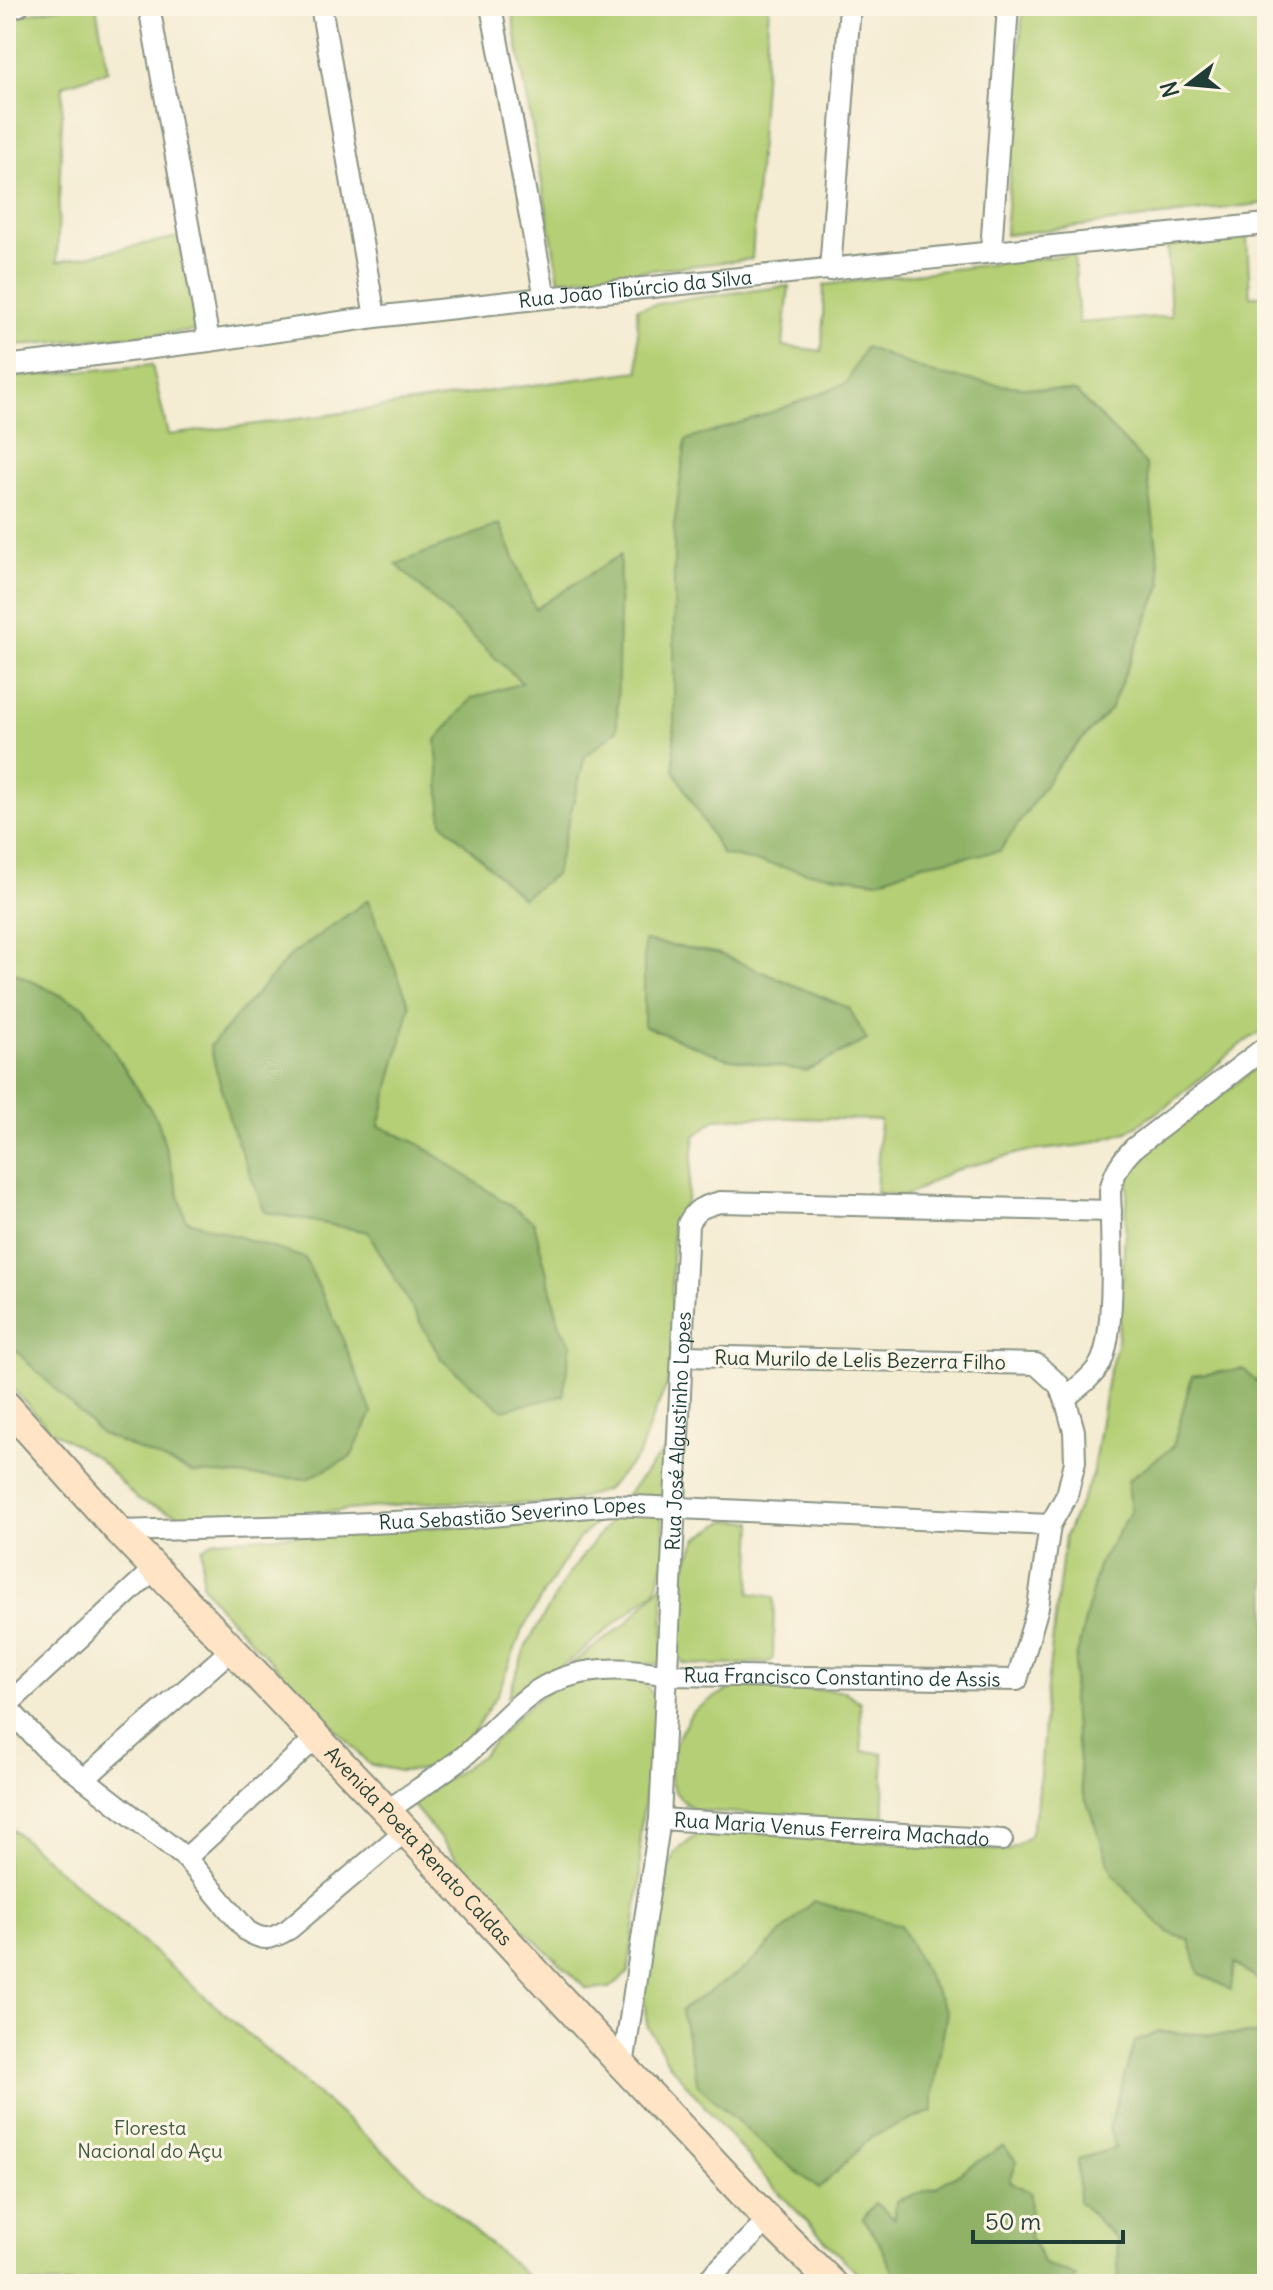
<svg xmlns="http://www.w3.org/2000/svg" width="1273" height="2290" viewBox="0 0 1273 2290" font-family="Delius,sans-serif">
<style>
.green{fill:#b4cf74;stroke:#6a8654;stroke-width:2}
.forest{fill:#8fb266;stroke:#57784d;stroke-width:2}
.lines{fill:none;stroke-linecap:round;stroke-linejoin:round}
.minor-casing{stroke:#8a9484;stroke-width:24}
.secondary-casing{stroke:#8a9484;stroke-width:32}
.minor{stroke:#fff;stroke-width:20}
.secondary{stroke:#ffe4c6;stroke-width:28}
.labels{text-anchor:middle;stroke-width:6;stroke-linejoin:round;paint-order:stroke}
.street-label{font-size:20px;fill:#1f3d34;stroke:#fcf5e5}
.park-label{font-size:20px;fill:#3d5a41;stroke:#fcf5e5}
</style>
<rect width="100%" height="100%" fill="#fcf5e5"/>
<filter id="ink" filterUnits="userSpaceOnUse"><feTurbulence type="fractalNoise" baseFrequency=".0125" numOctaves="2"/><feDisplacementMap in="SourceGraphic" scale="16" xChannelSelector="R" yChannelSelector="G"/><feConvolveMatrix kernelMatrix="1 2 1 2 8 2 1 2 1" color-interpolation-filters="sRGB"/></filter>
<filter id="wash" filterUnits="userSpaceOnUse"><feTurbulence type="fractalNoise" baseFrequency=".006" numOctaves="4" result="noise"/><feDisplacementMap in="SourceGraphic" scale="32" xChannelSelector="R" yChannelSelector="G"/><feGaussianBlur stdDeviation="1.8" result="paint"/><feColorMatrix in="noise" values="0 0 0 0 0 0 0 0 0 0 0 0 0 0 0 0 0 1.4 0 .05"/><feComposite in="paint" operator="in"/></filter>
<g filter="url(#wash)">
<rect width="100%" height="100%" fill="#f4ecd3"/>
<path class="green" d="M66,6H96L108,71L63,85L57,262L179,237L196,331L6,346V18Z
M511,6H769L752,259L559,280Z
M1023,6H1267V203L1005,235Z
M1247,237L1250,296H1267V1028L1241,1044L1171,1103L1127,1132L1084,1145L1023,1152L952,1171L906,1196L876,1193L880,1120L749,1117L716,1119L695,1136L687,1200L672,1239V1373L651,1421L639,1455L606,1490L562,1504L437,1502L290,1515L184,1517L138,1500L99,1459L50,1430L6,1381V378L152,365L168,435L322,416L511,388L639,371L637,308L685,299L789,286L783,346L822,351L824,285L1074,254L1079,323L1171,316L1167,245Z
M1267,1059V1391L1243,1369L1192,1376L1173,1447L1128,1480L1131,1512L1098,1567L1076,1659L1072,1699L1082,1789L1169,1933C1204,1944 1235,1964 1265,1985L1267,2014L1257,2034L1216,2035L1159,2032L1135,2042L1109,2128L1116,2148L1079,2201L1117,2240L1119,2277L1113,2284H1073L1075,2276L1044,2264L1030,2237L1031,2193L1010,2181L1003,2146L935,2188L896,2201L895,2220L875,2203L863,2219L878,2240L897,2279L915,2284H867L766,2179L670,2065L647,2025L643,1991L658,1904L675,1852L700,1833L727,1830L1007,1851L1030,1836L1038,1801L1047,1686L1065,1536L1092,1477L1108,1377L1118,1341L1129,1172L1151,1149Z
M672,1441L669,1497L623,1499Z
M616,1513H660L669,1550L655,1591L568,1662L508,1697L526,1646L568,1575Z
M600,1520L580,1537L545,1591L522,1631L498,1693L476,1728L454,1753L426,1770L399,1771L369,1764L218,1606L202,1584V1548L216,1540L394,1529Z
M727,1520L753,1522L750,1593L774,1597L773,1658L769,1662C740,1665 712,1667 683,1663L675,1647L682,1571L698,1538Z
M663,1584L664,1664H571L626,1624Z
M624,1677L646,1685L657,1701L640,1834V1883L628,1973L610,1988L587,1989L487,1895L411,1803L481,1756L520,1713L554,1686Z
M734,1686L844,1691L860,1702L862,1751L883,1753L884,1817L833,1820L695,1810C661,1789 664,1761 682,1730C685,1725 688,1718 692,1713C701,1704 722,1694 734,1686Z
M6,1824L536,2284H6Z"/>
<path class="forest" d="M865,347L934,374L1001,385L1076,392L1146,464L1162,584L1110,710L1060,763L1000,851L922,864L877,881L806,872L722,854L674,770V526L686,440L767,414L847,383Z
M500,524L535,609L620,555L617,730L585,756L555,875L522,898L442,822L436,740L472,698L522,683L396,564Z
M368,900L410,1006L379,1126L421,1145L534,1222L560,1326L571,1344L563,1396L502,1410L442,1360L368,1232L265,1212L231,1125L210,1046L291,955Z
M644,941L717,953L849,1008L867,1040L806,1071L725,1058L644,1026Z
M13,972L85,1007L158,1121L186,1220L305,1258L339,1330L372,1413L351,1457L307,1479L194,1473L101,1434L6,1341V994Z
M1243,1369L1267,1391V2008L1265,1985L1234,1963L1231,1990L1199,1973L1189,1939L1169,1933L1138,1903L1113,1874L1082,1789L1072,1699L1076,1659L1098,1566L1131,1512L1128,1480L1173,1447L1192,1376Z
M813,1901L900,1925L947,2012L933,2091V2111L872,2136L819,2189L766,2147L698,2085L681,2010L748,1966Z
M1267,2014V2284H1113L1119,2277L1117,2240L1079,2201L1078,2159L1116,2148L1109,2128L1135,2042L1159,2032L1216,2035L1256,2034Z
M1003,2146L1017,2161L1010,2181L1031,2193L1030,2238L1044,2264L1076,2276L1073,2284H915L897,2279L878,2240L863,2219L875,2203L895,2219L896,2201L935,2188Z"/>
</g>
<g filter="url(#ink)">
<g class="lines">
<g class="minor-casing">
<g id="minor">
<path d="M149,6L209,341"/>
<path d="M321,6L375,317"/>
<path d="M491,6L545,298"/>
<path d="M6,8L18,6"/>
<path d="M991,251L1008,6"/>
<path d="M830,270L850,6"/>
<path id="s1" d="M6,366L209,341L375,317L545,298L1267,224"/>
<path d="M1065,1398C1077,1388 1092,1378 1100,1364C1117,1333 1111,1229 1110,1191C1114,1172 1121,1161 1134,1148L1267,1046"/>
<path id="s2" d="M119,1531L304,1526L458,1519L612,1505L1050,1525"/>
<path d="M6,1706L46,1749L186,1858L247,1931C265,1942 272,1939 289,1929L405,1831"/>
<path d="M6,1706L155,1568"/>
<path d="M84,1779L232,1649"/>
<path id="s3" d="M387,1811C412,1793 439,1776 463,1757C484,1740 501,1719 522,1702C564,1666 615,1665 667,1675L1017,1680L1038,1607L1050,1525L1067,1495L1075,1462L1074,1431L1065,1398L1059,1385L1036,1364L683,1356"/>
<path id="s4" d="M660,1819L1002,1840"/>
<path d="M186,1858L317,1737"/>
<path id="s5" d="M623,2066L660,1819L688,1224C696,1208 703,1207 720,1202L1111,1211"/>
<path d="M704,2284L768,2220"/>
</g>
</g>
<g class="secondary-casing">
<g id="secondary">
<path id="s6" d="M6,1405L119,1531L387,1811L623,2066L768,2220L833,2284"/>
</g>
</g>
<use href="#minor" class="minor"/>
<use href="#secondary" class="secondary"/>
</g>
</g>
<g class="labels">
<g class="street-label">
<text dy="7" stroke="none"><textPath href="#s1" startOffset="634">Rua João Tibúrcio da Silva</textPath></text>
<text transform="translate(860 1360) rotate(1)" y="7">Rua Murilo de Lelis Bezerra Filho</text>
<text dy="7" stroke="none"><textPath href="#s5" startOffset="638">Rua José Algustinho Lopes</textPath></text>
<text dy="7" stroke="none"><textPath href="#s2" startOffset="394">Rua Sebastião Severino Lopes</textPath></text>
<text dy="7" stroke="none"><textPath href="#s3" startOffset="502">Rua Francisco Constantino de Assis</textPath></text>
<text dy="7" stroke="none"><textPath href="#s4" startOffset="172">Rua Maria Venus Ferreira Machado</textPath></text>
<text dy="7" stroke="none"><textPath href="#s6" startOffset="604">Avenida Poeta Renato Caldas</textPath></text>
</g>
<g class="park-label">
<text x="150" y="2135">Floresta<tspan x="150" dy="23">Nacional do Açu</tspan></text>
</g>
</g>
<rect width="1273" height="2290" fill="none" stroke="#fcf5e5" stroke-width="32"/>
<g transform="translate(1189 84) rotate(254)" stroke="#fcf5e5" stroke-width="6" paint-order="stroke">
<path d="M0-6L14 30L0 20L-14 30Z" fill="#1f3d34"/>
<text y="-12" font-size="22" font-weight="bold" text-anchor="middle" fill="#1f3d34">N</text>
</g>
<path d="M973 2230v12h150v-12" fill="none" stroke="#1f3d34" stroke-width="4"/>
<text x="985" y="2230" font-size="24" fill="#1f3d34" stroke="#fcf5e5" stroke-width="6" paint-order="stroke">50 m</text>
</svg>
